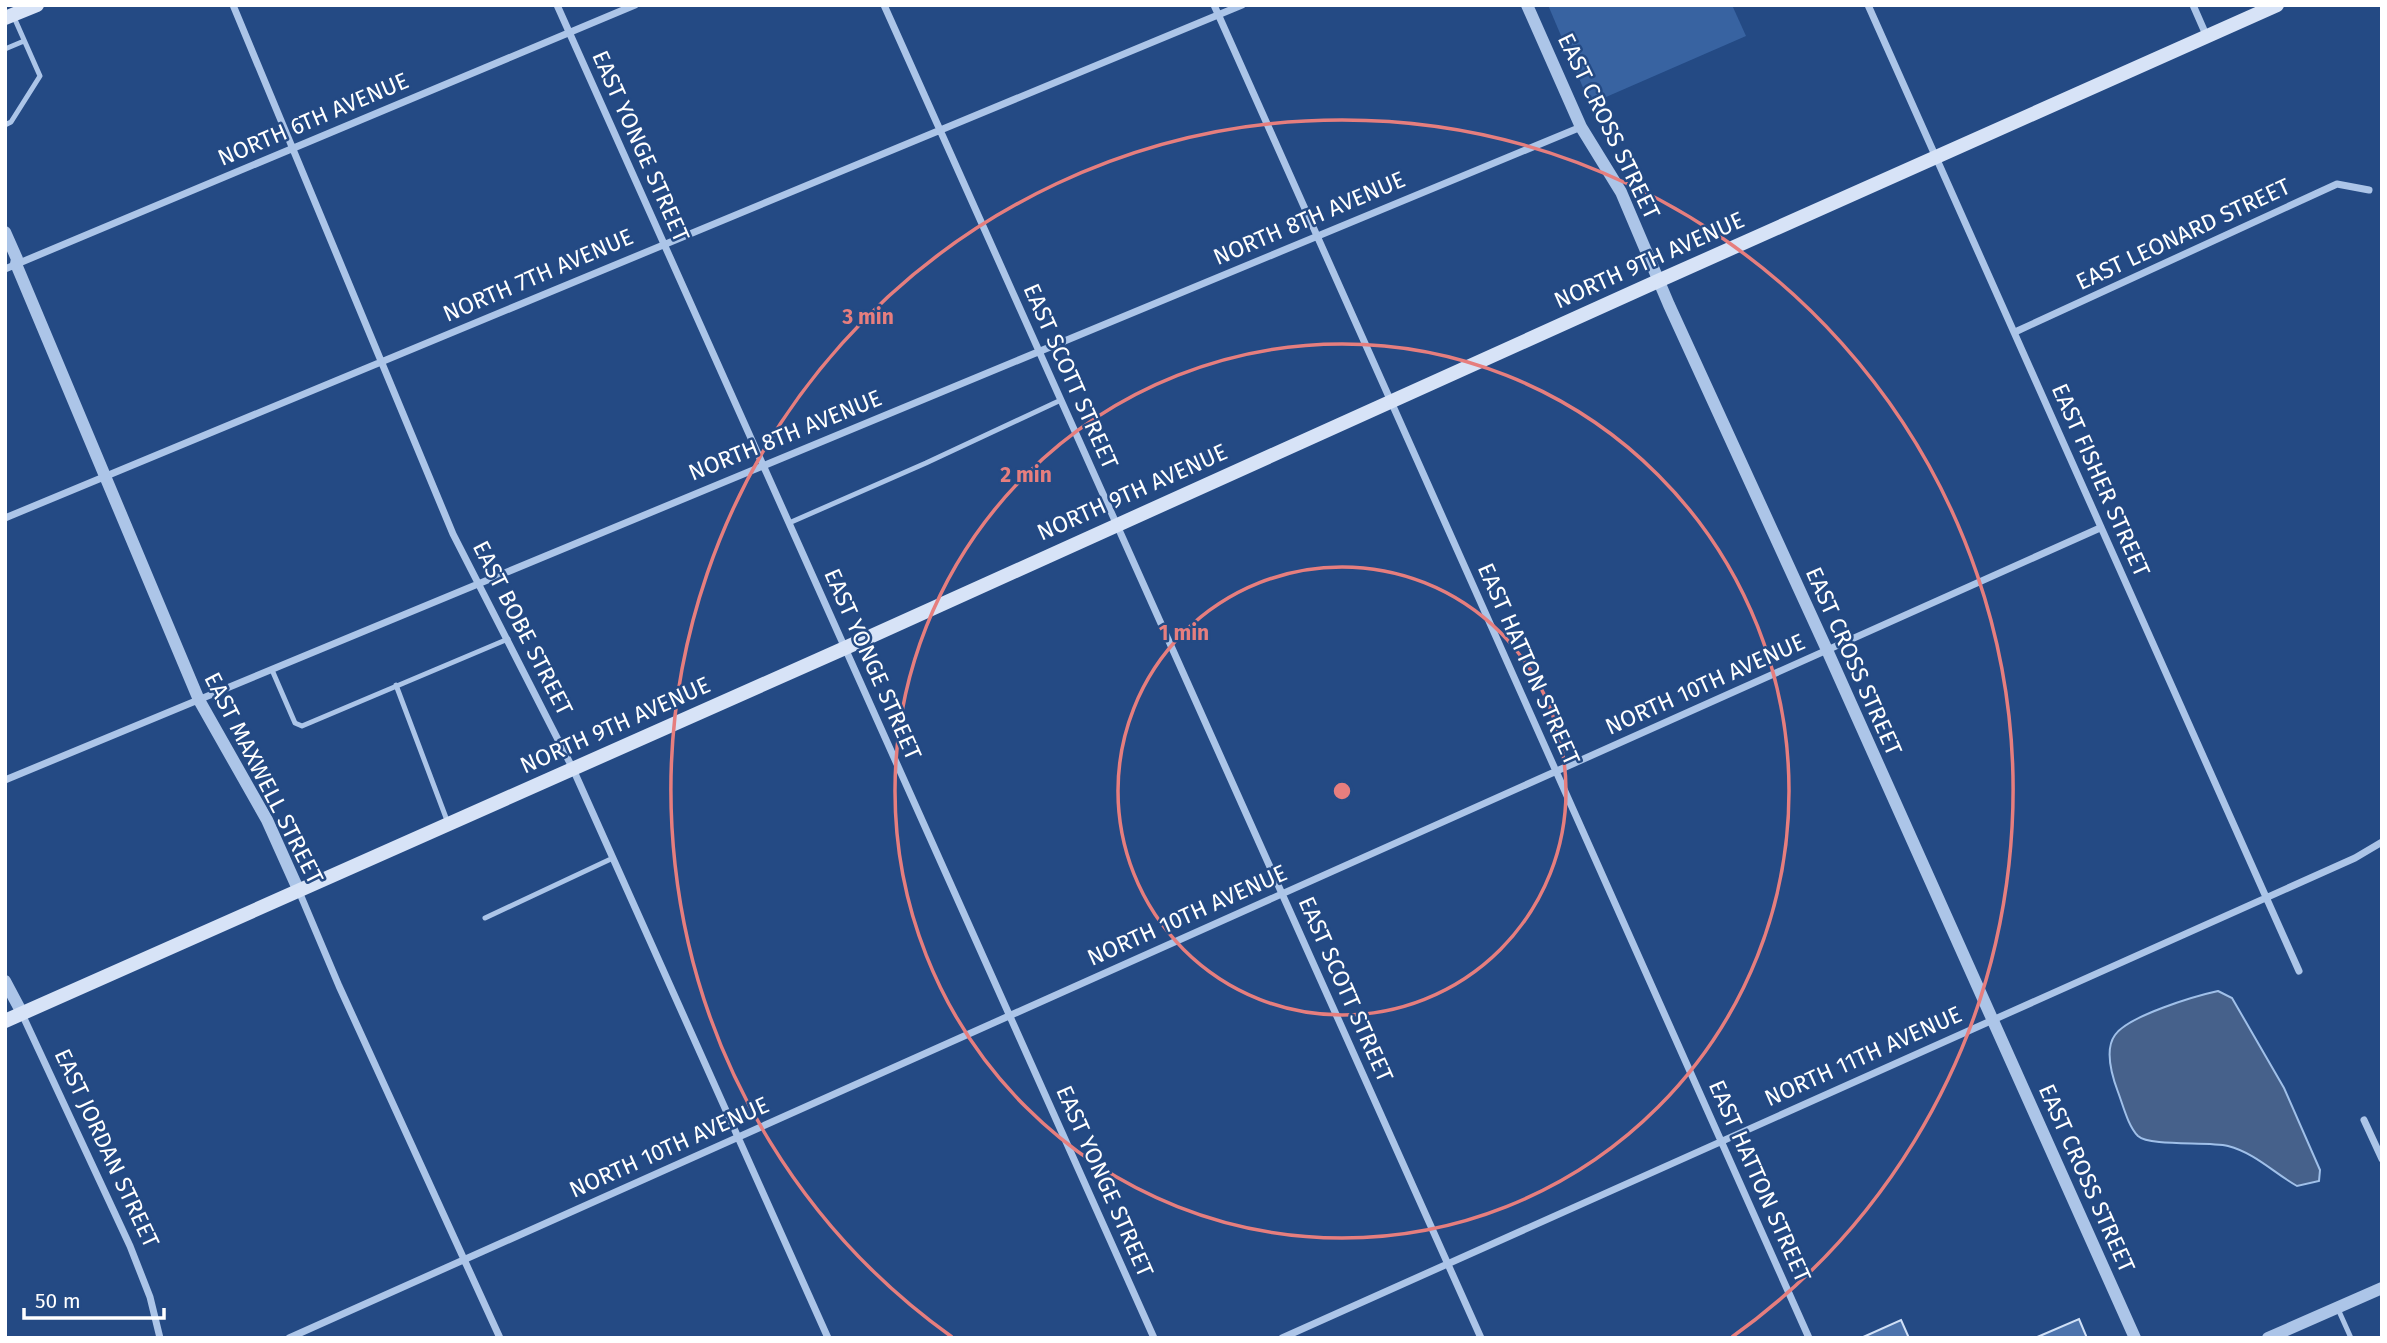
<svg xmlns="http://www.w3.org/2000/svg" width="2387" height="1343" viewBox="0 0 2387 1343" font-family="'Fira Sans',sans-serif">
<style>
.green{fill:#3863a1}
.water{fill:#46618b;stroke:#a0c0e9;stroke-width:2}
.building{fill:#4c73ac;stroke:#d0e0f6;stroke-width:2}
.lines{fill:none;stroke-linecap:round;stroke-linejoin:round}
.service{stroke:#acc5e8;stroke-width:5}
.minor{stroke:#acc5e8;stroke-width:7}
.tertiary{stroke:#acc5e8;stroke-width:12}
.secondary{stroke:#d7e3f7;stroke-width:14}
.ring{fill:none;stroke:#e67e7e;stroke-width:3.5}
.labels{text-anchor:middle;stroke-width:5;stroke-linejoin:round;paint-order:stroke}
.street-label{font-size:23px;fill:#fff;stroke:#244a84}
.centre{fill:#e67e7e;stroke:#244a84;stroke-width:3.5}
.ring-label{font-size:21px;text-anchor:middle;font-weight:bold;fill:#e67e7e;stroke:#244a84;stroke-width:5;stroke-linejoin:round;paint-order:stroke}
</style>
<rect width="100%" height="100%" fill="#244a84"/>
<path class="green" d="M1548,5H1732L1746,36L1590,104Z"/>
<path class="water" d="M2218,991L2232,998L2284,1088L2320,1170L2319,1181L2297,1186C2274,1173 2255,1153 2228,1146C2208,1141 2150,1147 2138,1136C2128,1126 2123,1105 2118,1092C2112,1076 2104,1050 2115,1035C2128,1016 2195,996 2218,991Z"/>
<path class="building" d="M2079,1319L2087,1338H2035Z
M1901,1320L1909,1338H1861Z"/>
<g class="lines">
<path class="service" d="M5,49L24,41
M5,125L11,122L40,76L13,15
M789,523L926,463L1061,400
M272,670L295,723L302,726L508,639
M396,685L448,823
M485,918L613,858
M2338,1309L2351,1338"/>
<path class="minor" d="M233,5L453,534L573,769L828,1338
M557,5L1154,1338
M884,5L1481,1338
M1214,5L1809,1338
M1868,5L2299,971
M2193,5L2207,37
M5,269L635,5
M2015,332L2337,184L2369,190
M5,518L1242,5
M5,780L1581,127
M298,889L339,986L500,1338
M22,1014L130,1246L150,1297L160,1338
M2364,1120L2382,1159
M289,1338L2100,528
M1282,1338L2355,858L2382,842"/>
<path class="tertiary" d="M1527,5L1581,127L1621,192L1669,305L1827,650L2135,1338
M5,232L17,259L16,264L199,700L267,820L298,889
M5,981L22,1013
M2268,1338L2382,1288"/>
<path class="secondary" d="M5,18L37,5
M5,1021L845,648L1658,281L2277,5"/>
</g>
<g class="ring">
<circle cx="1342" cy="791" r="224"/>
<circle cx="1342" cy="791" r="447"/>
<path d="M952 1337A671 671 0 1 1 1732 1337"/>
</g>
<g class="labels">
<g class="street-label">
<text transform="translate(313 119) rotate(-23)" y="8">NORTH 6TH AVENUE</text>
<text transform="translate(1609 126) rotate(64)" y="8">EAST CROSS STREET</text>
<text transform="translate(641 146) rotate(66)" y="8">EAST YONGE STREET</text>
<text transform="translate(1309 218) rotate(-23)" y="8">NORTH 8TH AVENUE</text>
<text transform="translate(2183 234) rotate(-25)" y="8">EAST LEONARD STREET</text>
<text transform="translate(1649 260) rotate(-24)" y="8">NORTH 9TH AVENUE</text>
<text transform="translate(538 275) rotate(-23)" y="8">NORTH 7TH AVENUE</text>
<text transform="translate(1071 376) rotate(66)" y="8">EAST SCOTT STREET</text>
<text transform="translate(785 435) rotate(-22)" y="8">NORTH 8TH AVENUE</text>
<text transform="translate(2101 480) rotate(66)" y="8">EAST FISHER STREET</text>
<text transform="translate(1132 492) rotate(-24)" y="8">NORTH 9TH AVENUE</text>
<text transform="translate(523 628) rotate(63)" y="8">EAST BOBE STREET</text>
<text transform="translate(1854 661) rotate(66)" y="8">EAST CROSS STREET</text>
<text transform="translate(873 664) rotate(66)" y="8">EAST YONGE STREET</text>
<text transform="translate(1529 664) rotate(66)" y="8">EAST HATTON STREET</text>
<text transform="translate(1705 684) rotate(-24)" y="8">NORTH 10TH AVENUE</text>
<text transform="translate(615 725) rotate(-24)" y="8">NORTH 9TH AVENUE</text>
<text transform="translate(264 778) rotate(63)" y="8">EAST MAXWELL STREET</text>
<text transform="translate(1187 915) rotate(-24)" y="8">NORTH 10TH AVENUE</text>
<text transform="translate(1346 989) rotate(66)" y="8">EAST SCOTT STREET</text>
<text transform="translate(1863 1056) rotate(-24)" y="8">NORTH 11TH AVENUE</text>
<text transform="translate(669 1147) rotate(-24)" y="8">NORTH 10TH AVENUE</text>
<text transform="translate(107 1148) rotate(65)" y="8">EAST JORDAN STREET</text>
<text transform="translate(2087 1178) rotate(66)" y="8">EAST CROSS STREET</text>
<text transform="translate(1105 1181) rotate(66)" y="8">EAST YONGE STREET</text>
<text transform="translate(1760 1181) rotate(66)" y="8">EAST HATTON STREET</text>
</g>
</g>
<circle cx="1342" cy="791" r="10" class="centre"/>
<g class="ring-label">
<text x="868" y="324">3 min</text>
<text x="1026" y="482">2 min</text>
<text x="1184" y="640">1 min</text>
</g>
<rect width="2387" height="1343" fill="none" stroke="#ffffff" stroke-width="14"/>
<path d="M24 1308v10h140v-10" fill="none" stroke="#ffffff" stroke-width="3.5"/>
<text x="35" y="1308" font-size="21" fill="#ffffff" stroke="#244a84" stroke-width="5" paint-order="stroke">50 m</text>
</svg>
